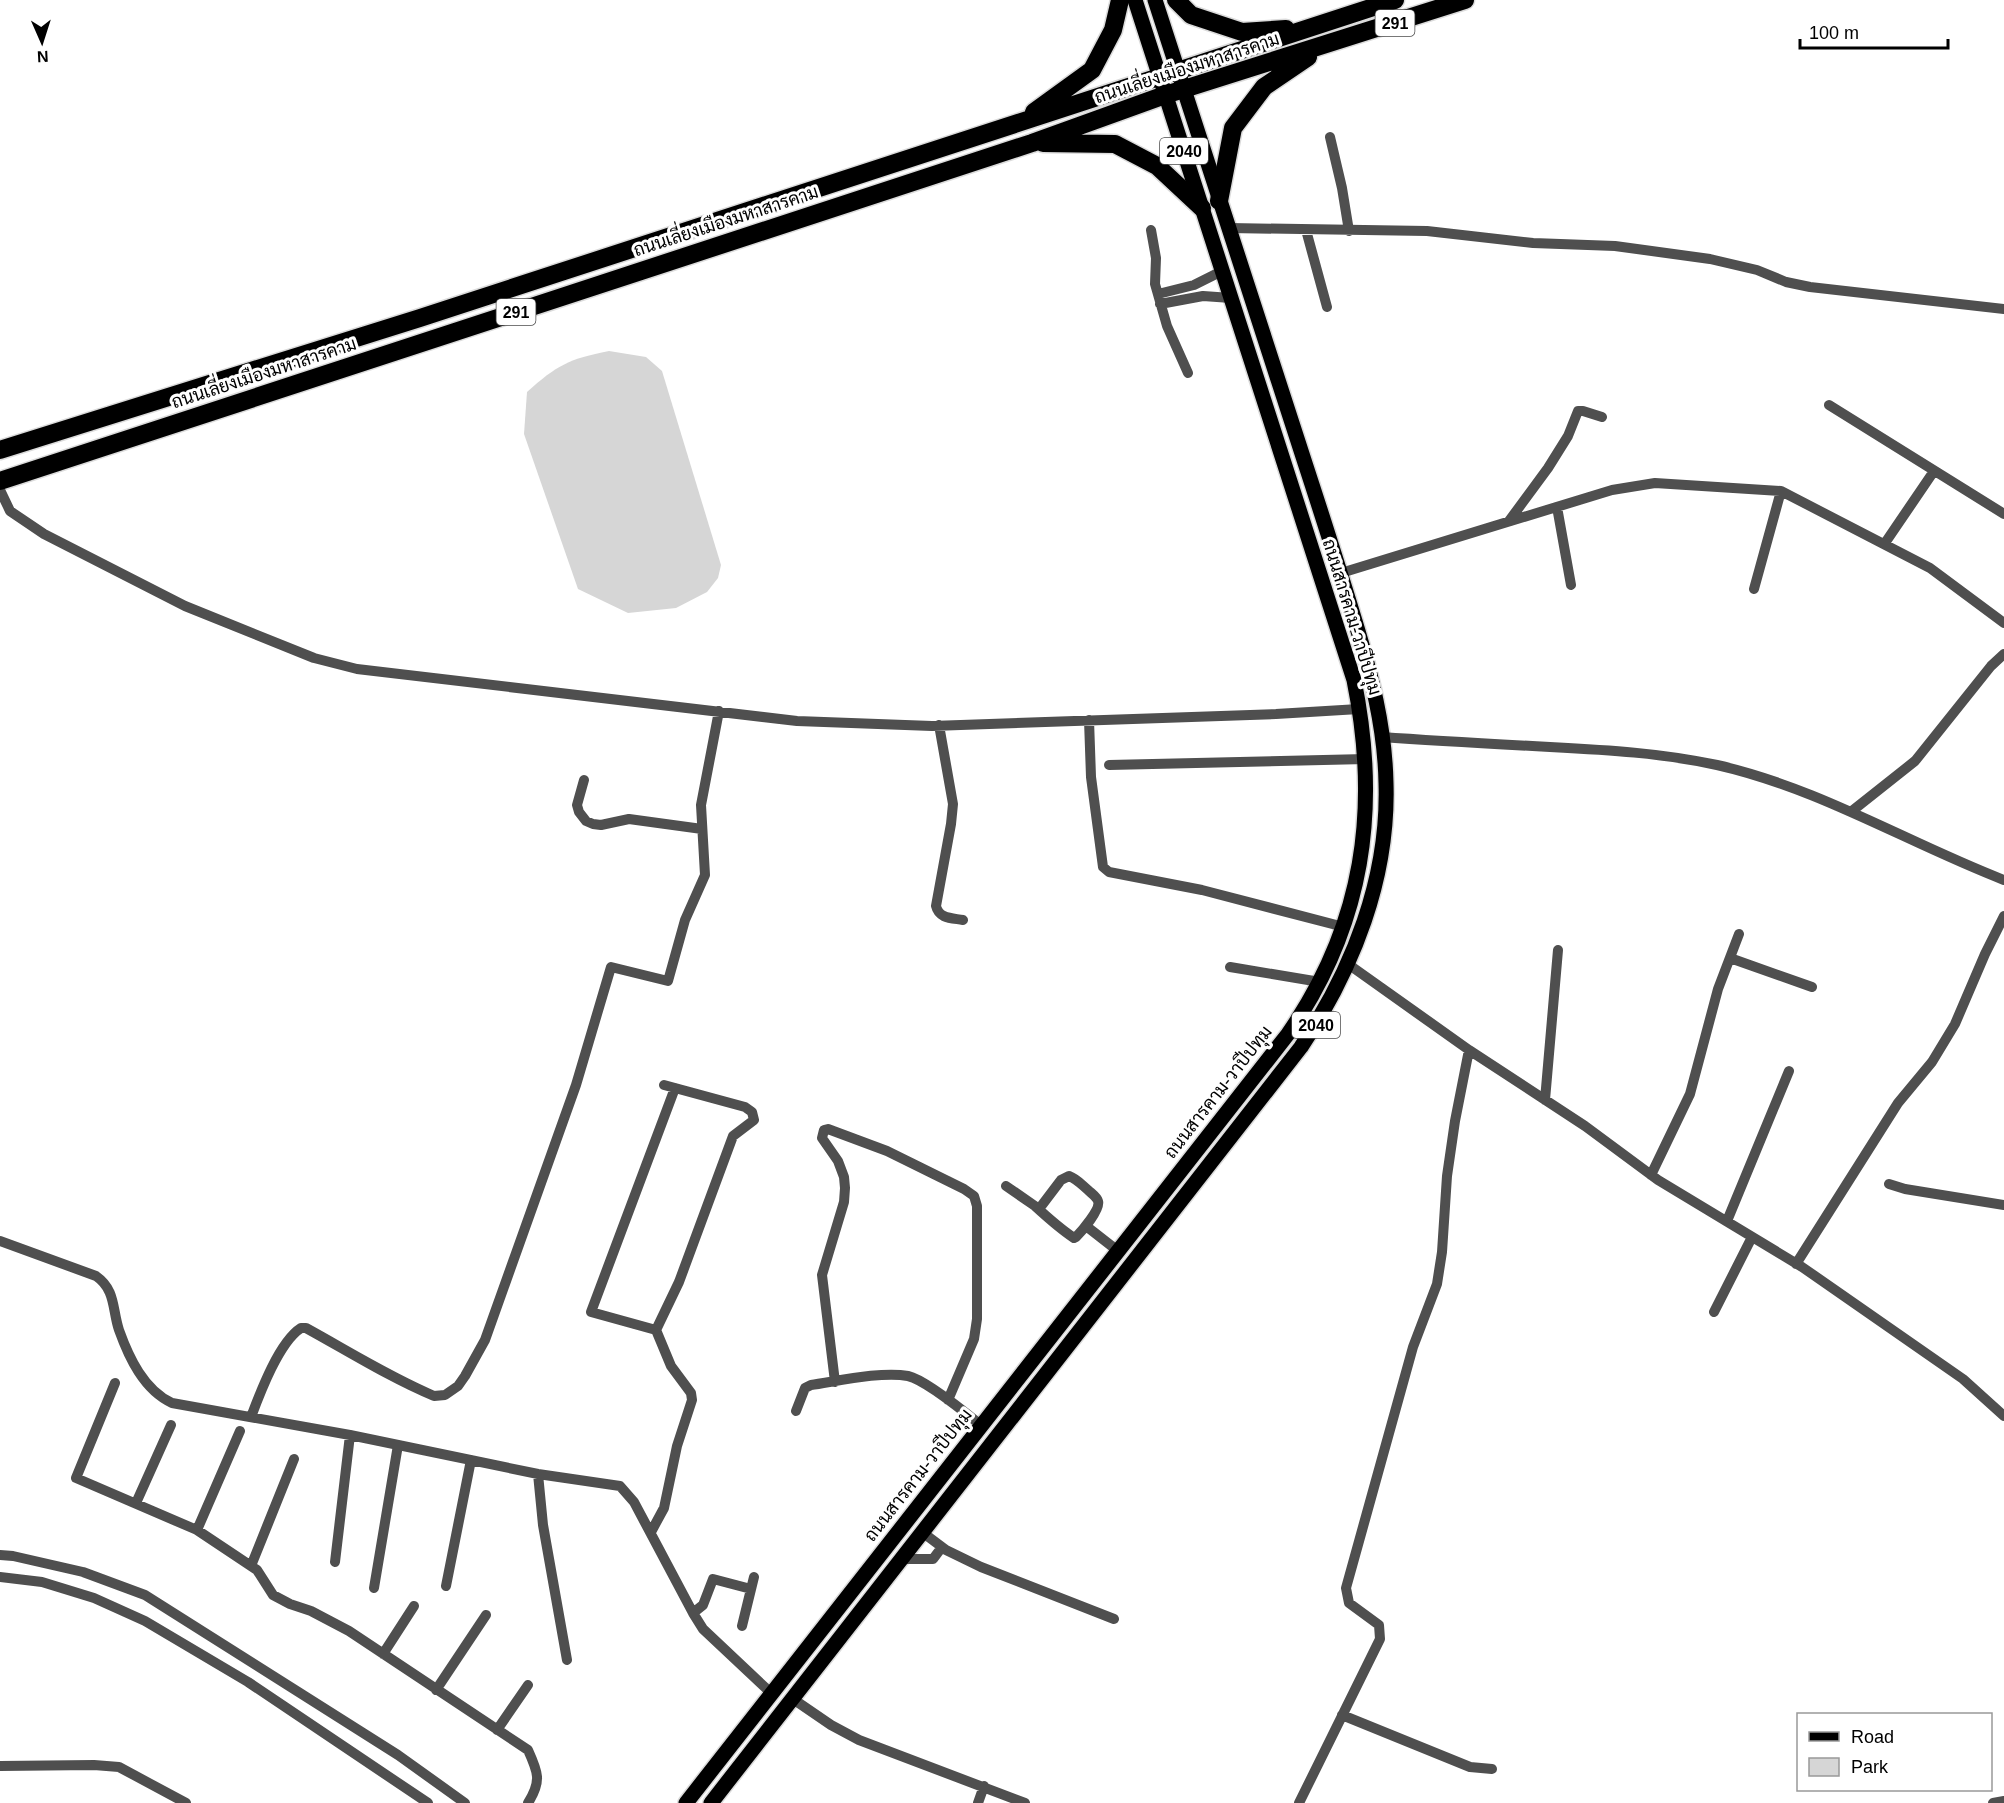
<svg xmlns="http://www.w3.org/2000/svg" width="2004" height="1803" viewBox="0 0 2004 1803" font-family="Helvetica,Sarabun,sans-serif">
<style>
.green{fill:#d6d6d6}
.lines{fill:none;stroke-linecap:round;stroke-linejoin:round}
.primary-casing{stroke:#dbdbdb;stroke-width:18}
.highway-casing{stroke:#dbdbdb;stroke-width:21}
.street{stroke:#4f4f4f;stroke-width:10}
.primary{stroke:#000;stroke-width:15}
.highway{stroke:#000;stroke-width:18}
.labels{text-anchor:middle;stroke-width:6;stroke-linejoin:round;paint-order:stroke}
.shield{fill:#fff;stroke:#4c4c4c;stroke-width:1.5}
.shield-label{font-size:16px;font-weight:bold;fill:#000}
.street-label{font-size:18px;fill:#000;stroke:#fff}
</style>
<rect width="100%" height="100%" fill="#fff"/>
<path class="green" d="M609,351L646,357L662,371L721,565L718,578L707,592L676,608L628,613L578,589L524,434L527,392C557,365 569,359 609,351Z"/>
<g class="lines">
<g class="primary-casing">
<path id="primary" d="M686,1803L1288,1034C1364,924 1380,809 1354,680L1135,0
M711,1803L1301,1047C1353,969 1389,878 1386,783C1385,727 1371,674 1355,621C1339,568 1322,515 1305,463C1255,308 1205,154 1155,0"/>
</g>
<g class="highway-casing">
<path id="highway" d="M1176,0L1191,15L1242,32L1286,29
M1034,112L1092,70L1113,30L1120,0
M1043,143L1115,144L1157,166L1202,208
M1219,201L1233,128L1264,87L1308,57
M0,450L420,318L1395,0
M0,481L1032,143L1165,95L1465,0"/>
</g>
<path class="street" d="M1330,137L1342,188L1349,231
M1229,228L1427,231L1533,243L1615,246L1710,259L1757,270L1786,282L1810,287L2004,309
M1151,230L1156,258L1155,284L1167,326L1188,373
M1306,230L1327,307
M1158,294L1194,285L1222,271
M1160,304L1203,296L1231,298
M1829,405L2004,514
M0,490L10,511L44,534L185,606L314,658L357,669L797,721L932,726L1276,714L1359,709
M1557,507L1571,585
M1509,521L1548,468L1568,436L1578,411H1583L1602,417
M1885,543L1934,471
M1341,573L1612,490L1655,483L1781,491L1930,568L2004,623
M1754,589L1781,491
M1089,720L1091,777L1103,867L1109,872L1202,890L1344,927
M939,725L953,804L951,824L936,906C939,919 952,918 963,920
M1382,737C1438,741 1494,744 1550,747C1607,750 1662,753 1717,765C1819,788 1908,843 2004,880
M1109,765L1366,759
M584,780L577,805L579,812L586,821L593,824L601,825L629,819L702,829
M1852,811L1915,761L1991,666L2004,654
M1730,958L1812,987
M1348,964L1469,1050L1585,1126L1658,1180L1802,1267L1963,1379L2004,1416
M1230,967L1320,982
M1545,1100L1558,950
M1651,1175L1690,1094L1718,989L1739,934
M1889,1184L1905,1189L2004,1205
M1006,1186L1035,1206C1047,1217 1059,1228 1074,1238L1076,1237C1082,1231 1101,1209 1098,1201C1097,1197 1091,1193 1088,1190C1082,1185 1077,1179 1069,1176L1061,1180L1039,1209
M1727,1221L1789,1071
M1086,1226L1118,1251
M0,1241L96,1276C116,1290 112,1309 119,1330C129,1358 144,1390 172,1403L350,1435L538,1474L620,1486L634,1502L693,1613L703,1629L772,1694
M1796,1264L1898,1103L1932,1062L1955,1024L1985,954L2004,916
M1714,1312L1752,1237
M656,1330L591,1312L675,1088
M835,1382L822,1275L844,1202L845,1188L844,1177L838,1161L822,1138L824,1130L828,1129L887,1151L964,1189L974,1196L977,1206V1319L974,1339L948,1400
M115,1383L76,1478L197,1530L257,1570L273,1595L290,1604L311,1611L349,1631L528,1750C538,1772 542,1781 528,1803
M796,1411L805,1388L811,1385C838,1381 882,1371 908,1376C926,1380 966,1413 982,1426
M251,1417C260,1393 279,1342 301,1328H306C348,1351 389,1377 434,1396L445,1395L458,1386L465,1376L485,1340L576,1085L611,967L668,981L685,920L705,875L701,805L719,711
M538,1474L543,1525L567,1660
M136,1503L171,1425
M197,1530L240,1431
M651,1532L664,1508L677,1446L692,1400L691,1393L671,1366L656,1330L679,1282L733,1136L754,1120L752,1112L745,1107L664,1085
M922,1532L946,1550L981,1567L1114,1619
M0,1555L13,1556L83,1572L145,1595L398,1755L465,1803
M902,1559H933L942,1547
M335,1562L350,1435
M251,1566L294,1459
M0,1577L42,1582L94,1598L145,1621L248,1682L428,1803
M446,1586L471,1460
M374,1588L398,1445
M693,1613L703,1605L713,1579L751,1589
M742,1626L754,1577
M383,1654L414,1606
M436,1690L486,1615
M793,1699L831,1725L859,1740L1025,1803
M1342,1715L1470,1767L1492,1769
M497,1730L528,1685
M0,1766L94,1765L119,1767L186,1803
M978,1803L984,1786
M1299,1803L1380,1639L1379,1625L1349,1603L1346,1588L1413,1347L1437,1284L1442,1252L1447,1176L1455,1121L1469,1050
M1993,1803L2004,1801"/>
<use href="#primary" class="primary"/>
<use href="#highway" class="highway"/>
</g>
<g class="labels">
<g class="shield">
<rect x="1375.5" y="10" width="39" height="26" rx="4.5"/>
<rect x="1160" y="138" width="48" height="26" rx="4.5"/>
<rect x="496.5" y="299" width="39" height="26" rx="4.5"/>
<rect x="1292" y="1012" width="48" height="26" rx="4.5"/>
</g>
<g class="shield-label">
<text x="1395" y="29">291</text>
<text x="1184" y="157">2040</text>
<text x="516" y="318">291</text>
<text x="1316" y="1031">2040</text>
</g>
<g class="street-label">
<text transform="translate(1187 68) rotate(-18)" y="6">ถนนเลี่ยงเมืองมหาสารคาม</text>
<text transform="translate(726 221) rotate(-18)" y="6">ถนนเลี่ยงเมืองมหาสารคาม</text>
<text transform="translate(264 373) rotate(-18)" y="6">ถนนเลี่ยงเมืองมหาสารคาม</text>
<text transform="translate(1352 617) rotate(73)" y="6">ถนนสารคาม-วาปีปทุม</text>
<text transform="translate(1218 1092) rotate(-52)" y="6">ถนนสารคาม-วาปีปทุม</text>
<text transform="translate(918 1475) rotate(-52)" y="6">ถนนสารคาม-วาปีปทุม</text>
</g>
</g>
<rect x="1797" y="1713" width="195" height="78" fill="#ffffff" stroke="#999999" stroke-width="1.5"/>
<rect x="1809" y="1732" width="30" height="9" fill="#000000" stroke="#999999" stroke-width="1.5"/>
<text x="1851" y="1743" font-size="18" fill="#000000">Road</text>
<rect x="1809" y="1758" width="30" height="18" fill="#d6d6d6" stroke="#999999" stroke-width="1.5"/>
<text x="1851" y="1773" font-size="18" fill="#000000">Park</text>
<g transform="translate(42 42) rotate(177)" stroke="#ffffff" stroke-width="4.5" paint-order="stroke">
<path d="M0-4.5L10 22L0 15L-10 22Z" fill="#000000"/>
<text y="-9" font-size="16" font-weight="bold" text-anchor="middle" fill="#000000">N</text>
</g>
<path d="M1800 39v9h148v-9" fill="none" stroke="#000000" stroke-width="3"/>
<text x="1809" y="39" font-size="18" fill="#000000" stroke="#ffffff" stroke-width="4.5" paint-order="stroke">100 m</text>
</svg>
